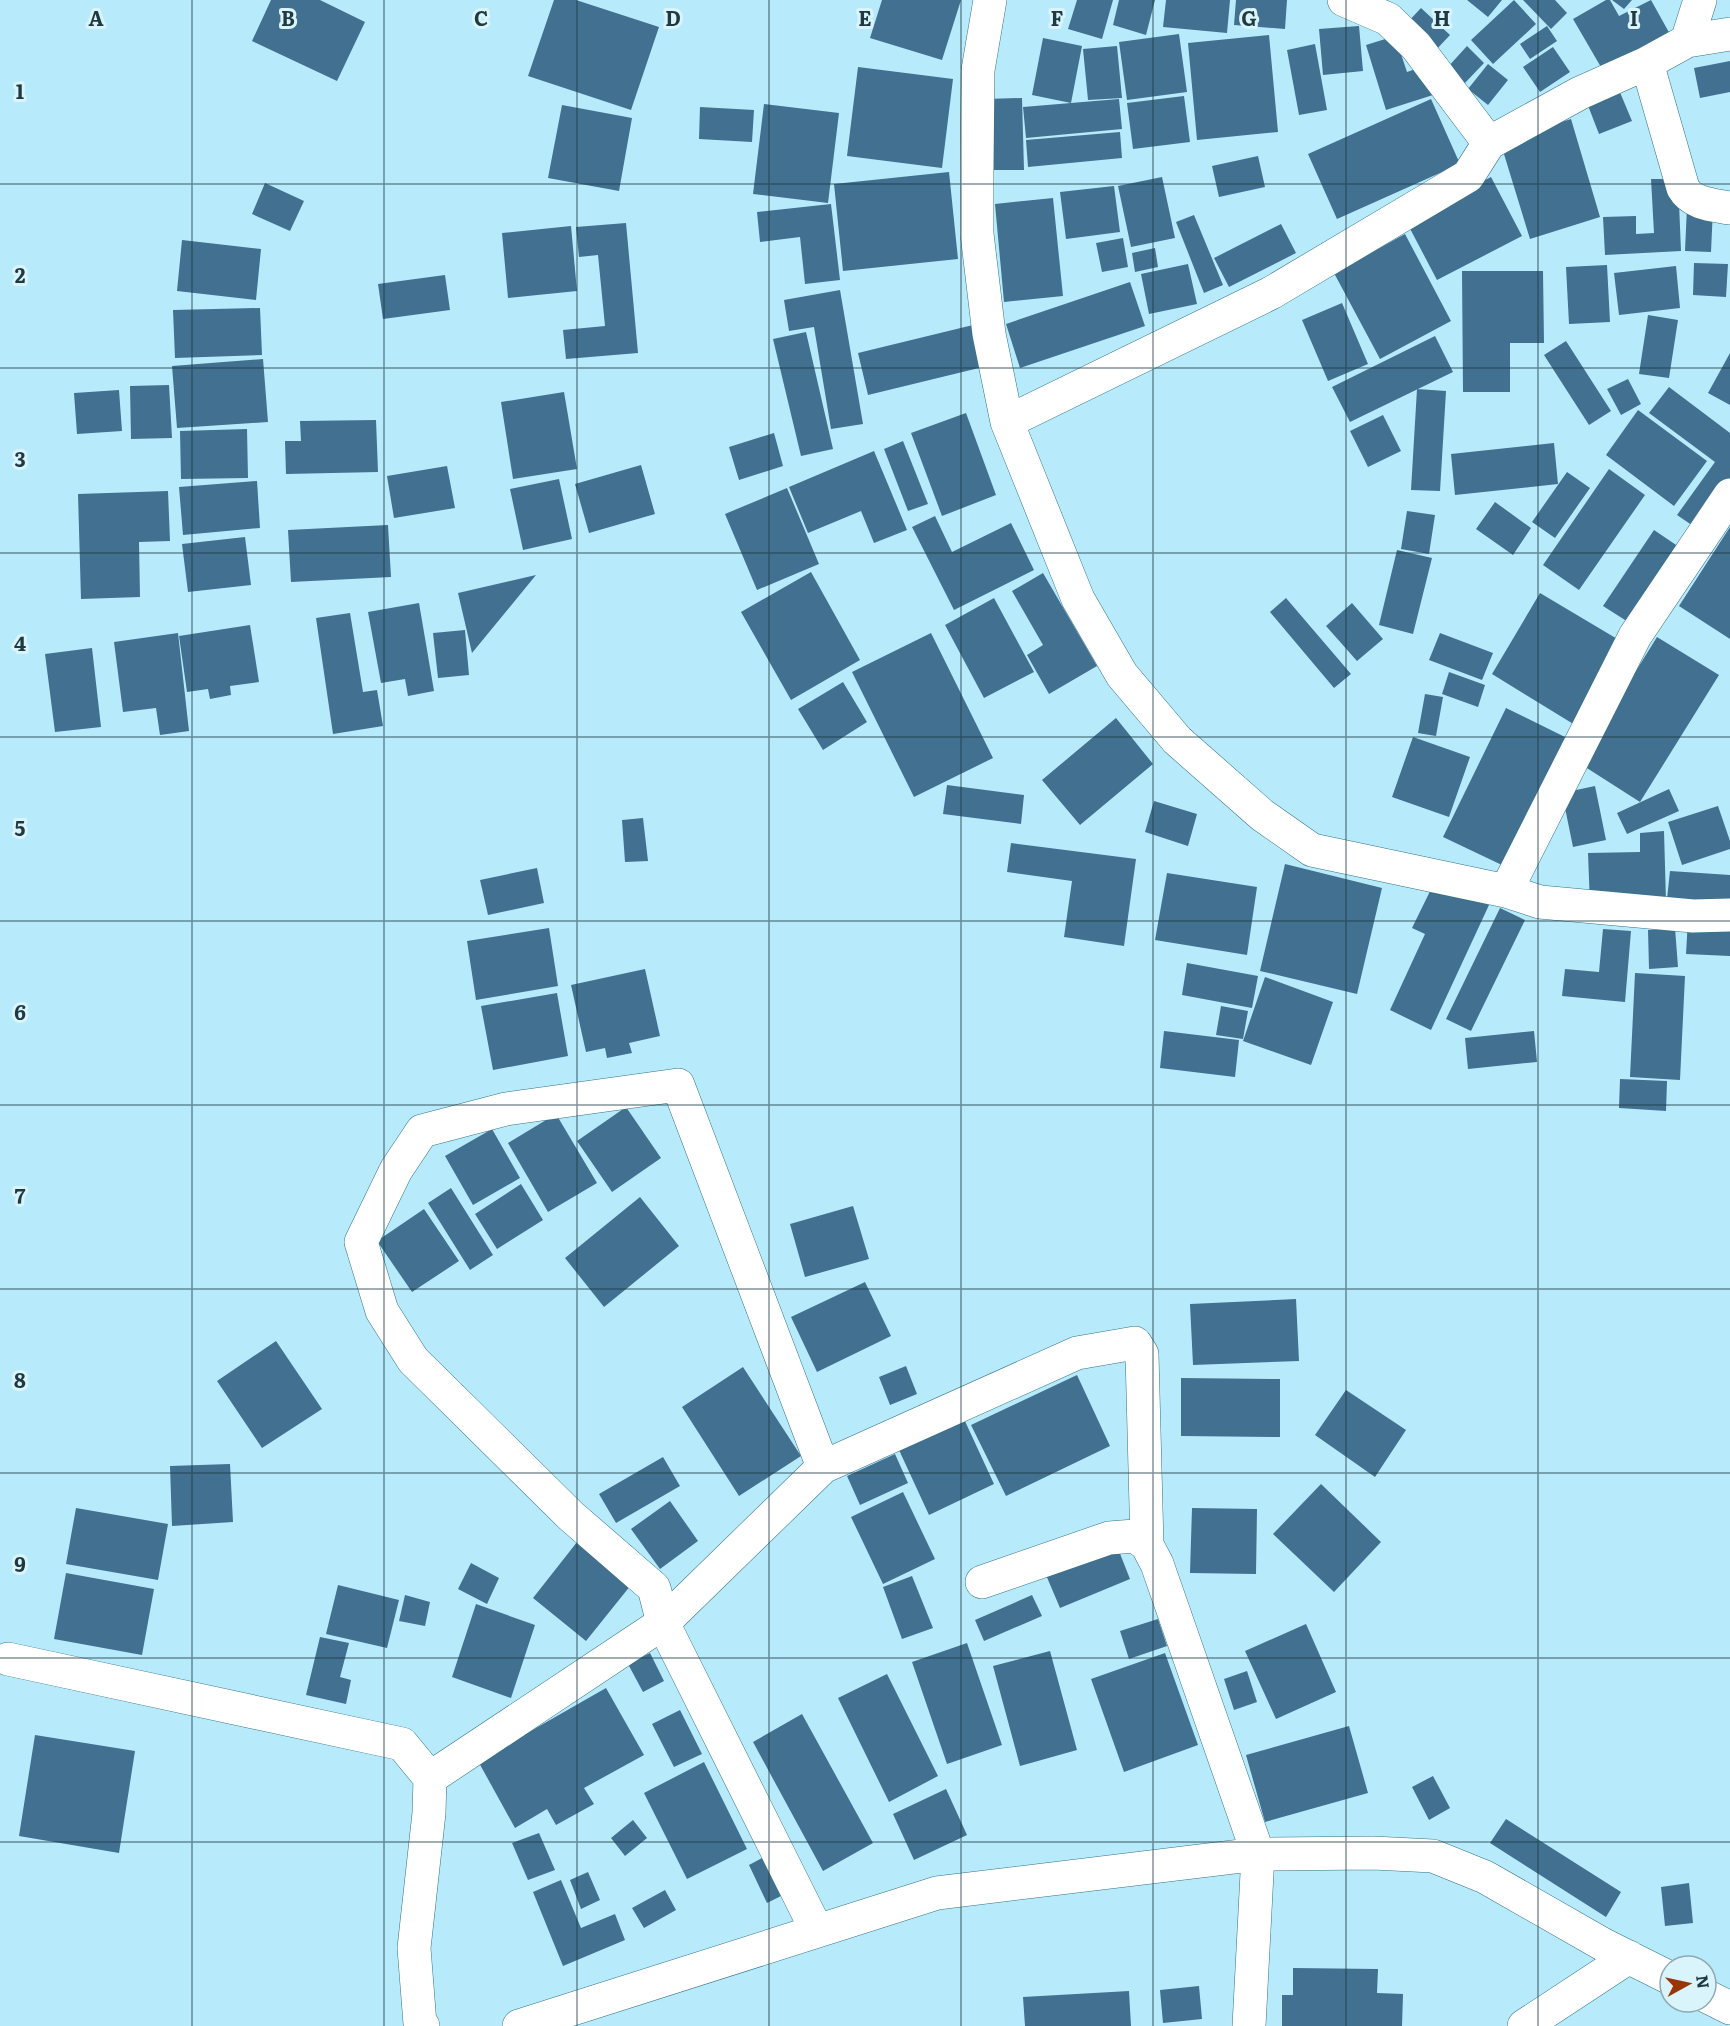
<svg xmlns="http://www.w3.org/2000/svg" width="1730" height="2026" viewBox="0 0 1730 2026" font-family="Literata,serif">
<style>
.building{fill:#417090}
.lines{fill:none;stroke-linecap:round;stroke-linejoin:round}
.minor-casing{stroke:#337487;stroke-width:34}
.minor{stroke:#fff;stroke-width:33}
.grid{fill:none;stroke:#1e3941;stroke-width:1.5;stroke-opacity:0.55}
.grid-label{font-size:20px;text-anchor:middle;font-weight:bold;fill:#1e3941;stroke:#daf4fc;stroke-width:6;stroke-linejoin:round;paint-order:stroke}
</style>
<rect width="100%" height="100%" fill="#b7ebfc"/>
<path class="building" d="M271,0H320L365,22L337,81L252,41Z
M554,0H576L659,27L631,110L528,76Z
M882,0H961L942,60L870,38Z
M1077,0H1113L1102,39L1068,29Z
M1119,0H1155L1146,35L1113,25Z
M1166,0H1230L1227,33L1163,27Z
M1236,0H1287L1285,29L1234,25Z
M1467,0H1502L1488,17Z
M1514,0L1536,24L1493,64L1471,40Z
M1523,0H1555L1567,13L1551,29Z
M1606,0H1610L1619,16L1651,0L1671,36L1605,74L1573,19Z
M1612,0H1632L1624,9Z
M1421,8L1450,35L1435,51L1406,24Z
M1359,26L1363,71L1323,75L1319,29Z
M1547,26L1557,41L1530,59L1520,44Z
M1179,34L1187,92L1127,100L1119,42Z
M1269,35L1278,132L1197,140L1188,43Z
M1395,36L1407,72L1424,66L1433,95L1386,110L1366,45Z
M1043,38L1082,46L1071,103L1032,95Z
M1315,44L1327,110L1299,115L1287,50Z
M1117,46L1122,98L1088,100L1083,49Z
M1467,46L1484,63L1464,84L1447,68Z
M1553,47L1570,72L1540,92L1523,67Z
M1730,61V92L1700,98L1694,68Z
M1488,64L1508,80L1488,105L1468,89Z
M858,67L953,79L942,168L847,156Z
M1619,90L1632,121L1599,134L1587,103Z
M1184,96L1190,142L1133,149L1127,103Z
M1022,98L1024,170H987L985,99Z
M1119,99L1122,129L1026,138L1023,107Z
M1431,99L1460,164L1337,219L1308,154Z
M764,104L839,113L828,203L753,194Z
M562,105L632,118L619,191L548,178Z
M700,107L754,110L752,142L699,139Z
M1571,119L1600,217L1530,239L1500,141Z
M1120,132L1122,158L1028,167L1026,140Z
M1258,156L1265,187L1219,197L1212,166Z
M949,172L958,259L843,271L834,184Z
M1162,177L1175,238L1131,247L1118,186Z
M1491,177L1522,236L1437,280L1406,221Z
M1651,179H1678L1681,251L1605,255L1603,217L1636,216V234L1654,233Z
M265,183L304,201L290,231L252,214Z
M1114,186L1120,232L1066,239L1060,192Z
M1053,198L1063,296L1004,302L995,204Z
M831,204L840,280L805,284L800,237L760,242L757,212Z
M1687,207L1713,208L1711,252L1685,251Z
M1194,215L1223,285L1204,293L1176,222Z
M626,223L638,353L566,359L563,330L605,326L598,255L579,257L576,227Z
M1281,224L1296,253L1229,287L1214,258Z
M571,226L577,291L508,298L502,233Z
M1405,234L1451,321L1380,359L1334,273Z
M1123,238L1128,267L1102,272L1096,243Z
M182,240L261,249L256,300L177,291Z
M1155,248L1158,267L1135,272L1132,253Z
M1694,263L1728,264L1726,297L1693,295Z
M1188,264L1197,304L1149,314L1141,274Z
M1607,265L1610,322L1569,324L1566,267Z
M1676,266L1680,308L1619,315L1614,273Z
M1462,271H1543L1544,343H1510V392H1463Z
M445,275L450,310L383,319L378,284Z
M1130,282L1145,326L1020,368L1006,324Z
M840,290L863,424L831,429L814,327L789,331L784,300Z
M1342,303L1368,364L1328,381L1302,320Z
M260,308L262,355L175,358L173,310Z
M1648,315L1678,320L1669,378L1639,374Z
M973,325L983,367L868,395L858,353Z
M806,332L833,449L801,456L773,339Z
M1435,336L1453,372L1350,422L1332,387Z
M1566,341L1611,411L1589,425L1544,355Z
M1730,353V405L1708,393Z
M263,359L268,422L177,428L172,366Z
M1628,379L1641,404L1621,415L1607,389Z
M169,385L172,438L131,439L130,386Z
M1669,387L1730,433V486L1699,530L1677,515L1715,462L1649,413Z
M1417,389L1446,391L1440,491L1411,490Z
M119,390L122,431L77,434L74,393Z
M564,392L577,469L513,479L501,402Z
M1638,410L1707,461L1674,506L1606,455Z
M966,413L996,495L942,516L911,433Z
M1383,415L1401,451L1368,467L1350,431Z
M376,420L378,472L286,474L285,441H301L300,421Z
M247,429L248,478L181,479L180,431Z
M774,433L783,466L739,480L729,447Z
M903,441L928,504L908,511L884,449Z
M1554,443L1558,484L1455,495L1451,454Z
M874,451L907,530L874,543L861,511L808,533L789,487Z
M641,465L655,514L589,533L575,484Z
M447,466L455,508L394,518L387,476Z
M1609,469L1645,495L1579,590L1543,565Z
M1567,472L1590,488L1555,538L1532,522Z
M559,479L572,539L523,550L510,489Z
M257,481L260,528L183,535L179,487Z
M787,488L819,564L757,590L725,514Z
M168,491L170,541L139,542L140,597L81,599L78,494Z
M1495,502L1531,528L1513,555L1476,529Z
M1407,511L1435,515L1429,554L1401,549Z
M935,516L952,552L1011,523L1034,570L954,610L912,527Z
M388,525L391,577L291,582L288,530Z
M1730,527V639L1679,606Z
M1654,530L1685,551L1636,627L1603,606Z
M245,537L251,585L188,592L182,544Z
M1397,550L1432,558L1413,634L1379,625Z
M811,572L860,660L791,700L741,612Z
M1043,573L1097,666L1049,694L1027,655L1043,645L1012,591Z
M536,575L472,653L458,593Z
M1540,593L1624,643L1575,725L1492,674Z
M994,598L1034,672L984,698L945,625Z
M1286,598L1351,674L1334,688L1270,612Z
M419,603L434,691L408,696L405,679L381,683L368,612Z
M1352,603L1383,639L1357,661L1326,626Z
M350,613L363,692L377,690L383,726L333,734L316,618Z
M250,625L259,682L230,686L231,695L210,699L208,689L187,692L179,636Z
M465,630L469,675L438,678L433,633Z
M178,633L189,731L160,735L156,708L123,712L114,642Z
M931,633L993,758L914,797L852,672Z
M1440,633L1493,653L1482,680L1429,660Z
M1657,637L1719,675L1640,802L1579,763Z
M92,648L101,727L55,732L45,654Z
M1449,672L1485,685L1478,707L1442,694Z
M843,682L867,722L823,750L798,709Z
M1425,694L1443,697L1436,736L1418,733Z
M1506,708L1567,738L1504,866L1443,837Z
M1116,718L1153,764L1080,825L1042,780Z
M1413,737L1470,757L1449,817L1392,797Z
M947,785L1024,795L1021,824L943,814Z
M1595,786L1606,840L1573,847L1562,793Z
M1669,789L1679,811L1627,834L1617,813Z
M1154,801L1197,814L1188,846L1145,832Z
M1718,806L1730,841V849L1682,865L1668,822Z
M643,818L648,861L625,862L622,820Z
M1664,831L1666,902L1590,905L1588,853L1640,852V833Z
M1011,843L1136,859L1124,946L1064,937L1072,881L1007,872Z
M1285,864L1382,888L1357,994L1260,971Z
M537,868L544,903L488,915L480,880Z
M1670,871L1730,875V904L1667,899Z
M1167,873L1257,887L1247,955L1155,940Z
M1436,879L1489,905L1431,1030L1390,1010L1425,934L1412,928Z
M1500,908L1525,920L1471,1031L1446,1019Z
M1688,919L1730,922V956L1686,954Z
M549,928L558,986L476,1000L467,941Z
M1675,928L1678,967L1649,969L1648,930Z
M1603,929L1631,931L1625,1002L1562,996L1565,969L1599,972Z
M1187,963L1258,976L1252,1008L1182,995Z
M645,969L660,1036L629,1043L632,1053L607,1058L605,1048L586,1052L571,985Z
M1635,973L1685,976L1680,1080L1630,1077Z
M1265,977L1333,1002L1311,1065L1243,1041Z
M557,993L568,1056L493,1070L481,1006Z
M1221,1006L1248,1011L1243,1039L1216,1035Z
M1164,1031L1239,1040L1235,1077L1160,1068Z
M1534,1031L1537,1062L1468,1069L1465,1038Z
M1620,1079L1667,1081L1666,1111L1619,1108Z
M626,1107L661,1158L612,1192L577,1141Z
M556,1114L597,1183L548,1212L508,1143Z
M492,1129L520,1178L473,1205L445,1156Z
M521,1184L543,1220L497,1249L475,1214Z
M451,1188L493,1255L470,1270L428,1203Z
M640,1197L679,1246L604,1307L565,1258Z
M853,1206L869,1259L805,1277L790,1224Z
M424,1209L459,1261L412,1292L377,1241Z
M865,1282L891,1336L817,1372L791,1317Z
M1296,1299L1299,1361L1193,1365L1190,1304Z
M276,1341L322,1409L262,1448L217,1381Z
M906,1366L917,1394L890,1405L879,1377Z
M743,1367L801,1456L739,1496L682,1407Z
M1077,1375L1110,1446L1006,1496L971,1425Z
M1181,1378L1280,1379V1437L1181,1436Z
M1346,1390L1406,1430L1375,1477L1315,1435Z
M964,1419L994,1484L929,1515L899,1450Z
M895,1454L908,1483L860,1505L847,1476Z
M663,1457L680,1486L616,1523L599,1494Z
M230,1464L233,1522L172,1526L170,1466Z
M1321,1484L1381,1542L1334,1592L1273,1534Z
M903,1492L935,1559L883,1584L851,1517Z
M670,1501L698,1541L660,1569L631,1529Z
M76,1508L168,1524L158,1580L66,1564Z
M1192,1508L1257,1509L1256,1574L1190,1573Z
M581,1537L635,1580L586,1641L533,1598Z
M1117,1546L1130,1579L1060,1608L1046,1575Z
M471,1563L499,1578L487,1604L458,1589Z
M66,1573L154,1589L142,1655L54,1639Z
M912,1576L933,1628L902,1639L883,1587Z
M338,1585L399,1600L387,1648L326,1634Z
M405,1595L430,1602L425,1626L399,1621Z
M1032,1595L1042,1616L984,1641L975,1620Z
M476,1604L535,1625L511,1698L452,1677Z
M1158,1619L1167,1646L1129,1659L1120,1631Z
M1306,1624L1336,1692L1276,1719L1245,1651Z
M320,1637L349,1643L340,1677L351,1680L346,1704L306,1695Z
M967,1643L1002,1745L947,1764L912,1662Z
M1050,1651L1077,1750L1020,1766L993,1666Z
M650,1653L664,1681L643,1692L628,1664Z
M1165,1653L1198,1745L1124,1772L1091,1679Z
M1247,1671L1257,1702L1234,1710L1224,1679Z
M887,1674L938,1776L889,1802L838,1698Z
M606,1688L644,1755L584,1788L594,1804L556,1825L547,1809L515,1828L478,1761Z
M680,1710L702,1754L674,1767L652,1724Z
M802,1714L873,1843L823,1871L753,1742Z
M1349,1726L1368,1793L1265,1822L1246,1755Z
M35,1735L135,1751L119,1853L19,1836Z
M704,1762L747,1849L687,1879L644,1793Z
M1433,1776L1450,1808L1429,1820L1412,1787Z
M946,1789L967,1835L914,1860L893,1814Z
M1506,1819L1621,1892L1606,1917L1490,1843Z
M633,1820L647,1838L625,1856L611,1838Z
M539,1833L555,1870L528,1880L512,1843Z
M766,1856L785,1894L767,1903L749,1865Z
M588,1872L600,1900L581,1909L570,1880Z
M561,1880L581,1928L615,1914L625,1940L563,1966L533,1892Z
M1689,1883L1693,1923L1665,1926L1661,1887Z
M665,1890L676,1910L644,1928L632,1908Z
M1293,1968L1378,1969L1377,1993L1403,1994L1402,2026H1282V1995H1293Z
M1199,1986L1202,2019L1163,2023L1160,1990Z
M1129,1991L1131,2026H1025L1023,1997Z"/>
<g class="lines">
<g class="minor-casing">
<path id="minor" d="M990,0L978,70L977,168V234L989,334L1007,422L1078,599L1122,675L1177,740L1262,815L1312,850L1506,891L1540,902L1693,916L1730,915
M1344,0L1388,19L1416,46L1489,143
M1687,41L1700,0
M1647,63L1683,188C1692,204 1713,205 1730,208
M1007,422L1271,293L1468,176L1489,143L1580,93L1647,63L1687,41L1730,34
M1506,891L1635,636L1730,495
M823,1467L1077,1353L1135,1343L1142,1354L1147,1545
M982,1582L1109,1538L1135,1536L1147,1545L1157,1564L1258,1854L1249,2026
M8,1659L402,1744L430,1778L429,1813L414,1948L420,2024L423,2026
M430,1778L663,1623L654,1588L571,1516L413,1360L382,1311L361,1242L396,1170L422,1131L506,1109L678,1085L823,1467L663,1623L817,1931
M1706,1996L1730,2008
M519,2026L937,1893L1258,1854L1373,1853L1433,1856L1485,1877L1604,1945L1670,1978
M1524,2026L1629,1957"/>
</g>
<use href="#minor" class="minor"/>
</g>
<path class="grid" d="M192,0V2026M384,0V2026M577,0V2026M769,0V2026M961,0V2026M1153,0V2026M1346,0V2026M1538,0V2026M0,184H1730M0,368H1730M0,553H1730M0,737H1730M0,921H1730M0,1105H1730M0,1289H1730M0,1473H1730M0,1658H1730M0,1842H1730"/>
<g class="grid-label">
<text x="96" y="26">A</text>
<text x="288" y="26">B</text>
<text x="481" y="26">C</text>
<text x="673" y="26">D</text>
<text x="865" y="26">E</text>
<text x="1057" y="26">F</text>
<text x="1249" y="26">G</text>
<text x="1442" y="26">H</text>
<text x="1634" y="26">I</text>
<text x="20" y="99">1</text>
<text x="20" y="283">2</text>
<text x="20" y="467">3</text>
<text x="20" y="651">4</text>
<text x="20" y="836">5</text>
<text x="20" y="1020">6</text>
<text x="20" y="1204">7</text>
<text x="20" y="1388">8</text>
<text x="20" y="1572">9</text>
</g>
<g transform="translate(1688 1984) rotate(82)"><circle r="28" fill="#daf4fc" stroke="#8fa9b1" stroke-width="1.5"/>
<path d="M0-4.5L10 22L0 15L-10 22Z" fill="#9a3509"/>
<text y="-9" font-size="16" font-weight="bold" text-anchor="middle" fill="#1e3941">N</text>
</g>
</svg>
